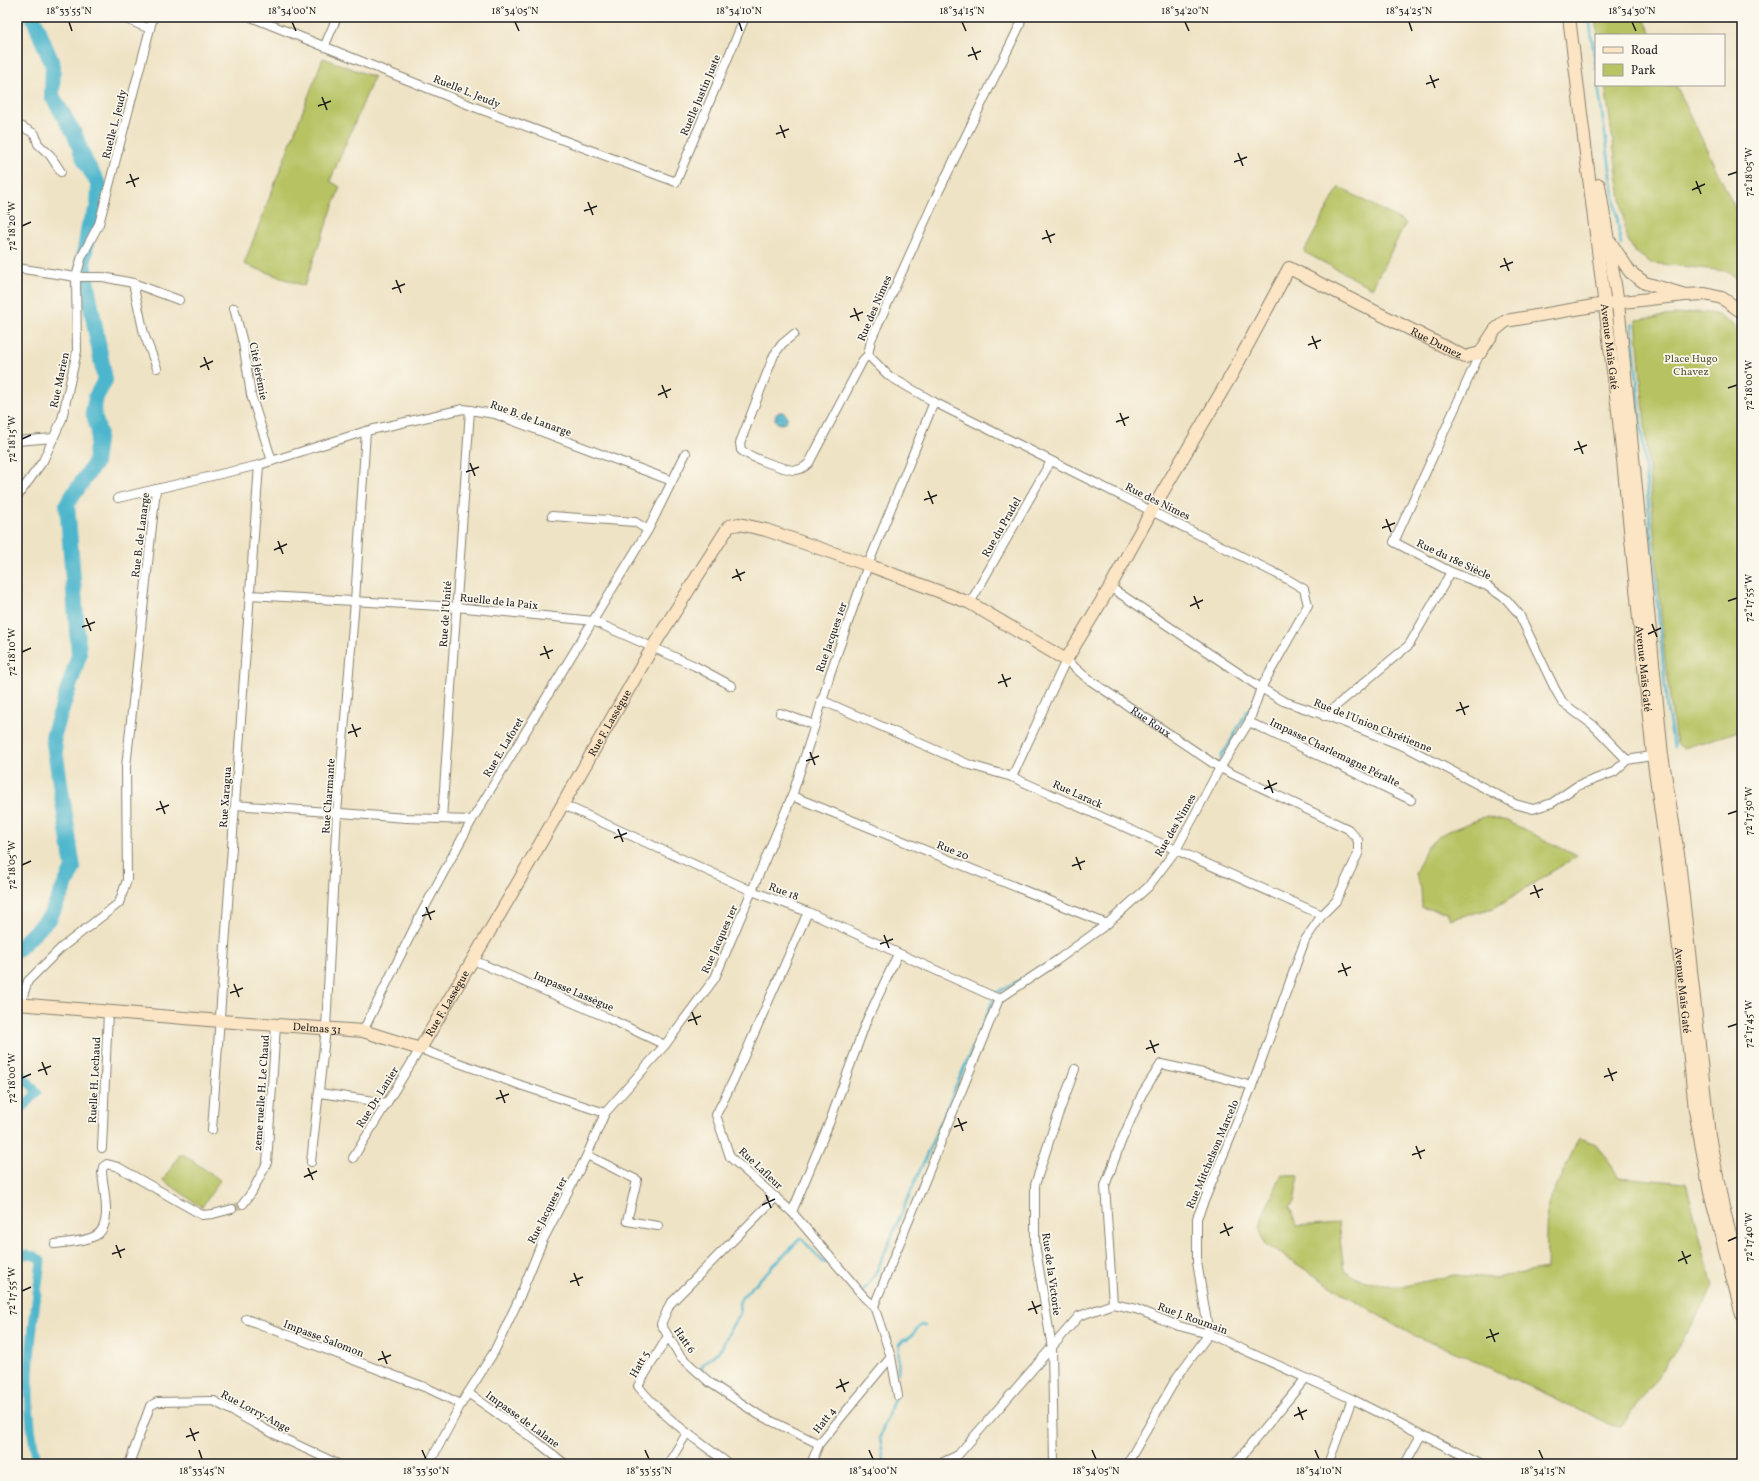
<svg xmlns="http://www.w3.org/2000/svg" width="1759" height="1481" viewBox="0 0 1759 1481" font-family="Vollkorn,serif">
<style>
.green{fill:#b7c364;stroke:#6a7040}
.water{fill:url(#water-rules);stroke:#356974}
.lines{fill:none;stroke-linecap:round;stroke-linejoin:round}
.stream{stroke:#4eb6cc;stroke-width:2.5}
.canal{stroke:#4eb6cc;stroke-width:9}
.river{stroke:#4eb6cc;stroke-width:16}
.street-tunnel{stroke:#c5bba3;stroke-width:8;stroke-dasharray:8 4;stroke-linecap:butt}
.street-casing{stroke:#868070;stroke-width:10}
.secondary-casing{stroke:#868070;stroke-width:14}
.street{stroke:#fff;stroke-width:8}
.secondary{stroke:#fce5c4;stroke-width:12}
.ticks{fill:none;stroke:#1c1c1c;stroke-width:1.5}
.labels{text-anchor:middle;stroke-width:3.5;stroke-linejoin:round;paint-order:stroke}
.street-label{font-size:11px;fill:#1c1c1c;stroke:#fbf7ec}
.park-label{font-size:11px;fill:#525635;stroke:#fbf7ec}
.neatline{fill:none;stroke:#1c1c1c;stroke-width:1.5}
.ticks-label{font-size:10px;text-anchor:middle;fill:#1c1c1c}
</style>
<defs>
<pattern id="water-rules" width="6" height="5" patternUnits="userSpaceOnUse"><rect width="6" height="5" fill="#4eb6cc"/><path d="M0 2.5h6" fill="none" stroke="#4093a5"/></pattern>
</defs>
<rect width="100%" height="100%" fill="#fbf7ec"/>
<filter id="ink" filterUnits="userSpaceOnUse"><feTurbulence type="fractalNoise" baseFrequency=".025" numOctaves="2"/><feDisplacementMap in="SourceGraphic" scale="8" xChannelSelector="R" yChannelSelector="G"/><feConvolveMatrix kernelMatrix="1 2 1 2 8 2 1 2 1" color-interpolation-filters="sRGB"/></filter>
<filter id="wash" filterUnits="userSpaceOnUse"><feTurbulence type="fractalNoise" baseFrequency=".012" numOctaves="4" result="noise"/><feDisplacementMap in="SourceGraphic" scale="16" xChannelSelector="R" yChannelSelector="G"/><feGaussianBlur stdDeviation="0.9" result="paint"/><feColorMatrix in="noise" values="0 0 0 0 0 0 0 0 0 0 0 0 0 0 0 0 0 1.4 0 .05"/><feComposite in="paint" operator="in"/></filter>
<g filter="url(#wash)">
<rect width="100%" height="100%" fill="#efe3c5"/>
<path class="green" d="M1596,17H1643L1652,35H1598Z
M323,58L374,77L330,181L340,187L304,286L244,264Z
M1605,85H1676L1742,223V283L1726,271L1651,263L1634,251L1626,236Z
M1339,187L1406,223L1372,288L1304,252Z
M1697,312C1720,313 1728,318 1742,336V730L1684,748L1676,744L1665,660L1636,320Z
M1487,816L1507,821L1577,856L1494,908L1450,919L1447,912L1422,908L1421,888L1415,874L1427,846L1444,833Z
M1579,1138L1596,1144L1619,1177L1686,1183L1713,1287L1676,1351L1621,1427L1611,1425L1465,1356L1415,1336L1359,1304L1264,1243L1260,1229L1263,1215L1282,1174L1299,1176L1294,1202L1290,1206L1296,1226L1338,1223L1344,1270L1359,1279L1384,1286H1405L1454,1275L1494,1278L1546,1269L1548,1204Z
M181,1153L220,1180L202,1207L163,1180Z"/>
<path class="water" d="M775 418a6 6 0 1 1 12 0a6 6 0 1 1-12 0Z"/>
<g class="lines">
<path class="stream" d="M1589,17L1596,69
M1598,85L1621,245
M1632,324L1667,708L1674,748
M1221,763V755L1227,748L1247,711L1252,707
M863,1291L875,1275L996,993L1032,973
M898,1373L899,1344L903,1340H907L921,1325L925,1326
M703,1374L702,1365L721,1349L732,1326L740,1313L739,1303L742,1297L801,1238L824,1263L832,1262
M888,1464L884,1461L880,1437L895,1396"/>
<path class="canal" d="M17,1069L37,1092L24,1107L17,1108
M17,1254L35,1256L41,1261C33,1327 20,1398 38,1464"/>
<path class="river" d="M17,950L50,917L73,868L53,737L79,655L67,504L95,463L99,432L93,412L96,397L105,380L83,264L89,225L98,207L99,185L85,161L74,133L52,96L53,66L33,17"/>
</g>
</g>
<g filter="url(#ink)">
<g class="lines">
<path class="street-tunnel" d="M232,1209L243,1204"/>
<g class="street-casing">
<g id="street">
<path d="M121,17L150,29"/>
<path d="M251,17L477,108L676,182L745,17"/>
<path d="M325,45L337,17"/>
<path d="M17,124L35,134L38,144L50,155L61,172"/>
<path d="M17,268L76,277H103L133,283L179,300"/>
<path d="M133,283L144,334L157,368"/>
<path d="M234,308L243,343L251,395L272,461"/>
<path d="M794,334L782,344L774,355L740,443L741,450C749,457 785,470 795,470C801,470 805,467 809,463L863,360L868,355"/>
<path d="M1480,353L1394,542L1451,572L1487,586L1506,599L1519,614L1555,689L1563,703L1593,725L1627,760"/>
<path d="M17,441L53,438"/>
<path d="M17,497L43,461L62,419L77,351L76,277L82,256L99,224L153,17"/>
<path d="M118,498L259,465L366,431L463,409L495,414L672,481"/>
<path d="M552,516L635,522L648,530"/>
<path d="M1110,587L1261,688L1283,701L1333,718L1408,748L1515,804L1533,809L1552,803L1577,786L1614,772L1627,760L1657,755"/>
<path d="M250,595L456,607L593,621L695,666L732,686"/>
<path d="M970,603L1051,461"/>
<path d="M821,700L970,765L1012,777L1322,915"/>
<path d="M780,713L815,725"/>
<path d="M1324,716L1409,645L1451,572"/>
<path d="M1249,722L1411,800"/>
<path id="s1" d="M1012,777L1066,660L1088,679L1220,768L1348,829L1358,840V854L1336,901L1322,915L1305,940L1252,1086L1197,1218V1262L1209,1334L1177,1377L1127,1464"/>
<path d="M792,796L1107,924"/>
<path d="M562,804L752,891L808,912L999,999"/>
<path d="M235,805L406,818L472,820"/>
<path d="M442,819L470,410"/>
<path d="M808,912L734,1079L716,1115L730,1157L792,1212L865,1298L874,1306L891,1357L898,1396"/>
<path d="M473,960L608,1018L665,1045"/>
<path d="M999,999L1056,961L1107,924L1148,887L1176,850L1217,773L1249,722L1261,688L1308,605L1304,589L1287,579L934,402L889,376L868,355L871,340L935,199L1020,25L1021,17"/>
<path d="M20,1004L28,981L61,948L119,903L127,880L126,767L156,489"/>
<path d="M363,1031L421,914L472,820L648,530L686,453"/>
<path d="M320,1093L387,1103"/>
<path d="M212,1130L259,465"/>
<path d="M102,1148L108,1012"/>
<path d="M587,1155L637,1180L627,1221L658,1226"/>
<path d="M353,1158L420,1049L523,1086L605,1113"/>
<path d="M311,1162L326,1028L337,813L355,601L366,431"/>
<path d="M776,1197L670,1304L661,1324L680,1356L709,1382L759,1415L819,1444"/>
<path d="M243,1204L252,1192L267,1163L276,1025"/>
<path d="M792,1212L830,1121L866,1022L898,954"/>
<path d="M55,1244C68,1242 83,1242 95,1236C114,1227 103,1189 102,1172L103,1167L107,1164L118,1167L202,1215L213,1214L232,1209"/>
<path d="M1113,1304L1105,1186L1121,1142L1142,1094L1161,1064L1212,1075L1252,1086"/>
<path d="M874,1306L999,999"/>
<path d="M246,1319L427,1388L461,1404"/>
<path d="M668,1336L638,1386C662,1417 698,1441 729,1464"/>
<path d="M468,1393L535,1440L565,1464"/>
<path d="M129,1464L150,1406L157,1402L214,1401L274,1434L338,1464"/>
<path d="M429,1464L461,1404L494,1352L518,1301L542,1242L587,1155L605,1113L665,1045L715,978L792,796L815,725L830,674L868,565L934,402"/>
<path d="M668,1464L687,1433"/>
<path d="M811,1464L819,1444L891,1357"/>
<path d="M939,1464L958,1455L1079,1316L1113,1304L1136,1309L1179,1326L1209,1334L1352,1399L1480,1464"/>
<path d="M1054,1464L1052,1348L1035,1244V1185L1054,1126L1075,1069"/>
<path d="M1235,1464L1306,1378"/>
<path d="M1328,1464L1352,1399"/>
<path d="M1405,1464L1421,1435"/>
</g>
</g>
<g class="secondary-casing">
<g id="secondary">
<path id="s2" d="M1569,17L1618,411L1653,756L1676,919L1695,1110L1711,1197L1742,1315"/>
<path d="M1599,185L1618,303L1662,755L1679,860L1709,1136L1723,1207L1742,1278"/>
<path d="M1611,243L1630,272L1645,283L1682,294"/>
<path id="s3" d="M17,1004L220,1021L363,1031L420,1049L508,900L652,648L729,526L739,524L766,530L868,565L970,603L1066,660L1110,587L1152,510L1232,374L1289,268L1465,357L1480,353L1495,330L1506,321L1605,304L1685,295L1705,294L1722,298L1742,312"/>
</g>
</g>
<use href="#street" class="street"/>
<use href="#secondary" class="secondary"/>
</g>
</g>
<path class="ticks" d="M69,22L72,31M292,22L296,31M515,22L519,31M739,22L742,31M962,22L966,31M1185,22L1189,31M1409,22L1412,31M1632,22L1636,31M972,47L977,60M968,56L981,51M1430,75L1435,88M1426,84L1439,79M322,97L327,110M318,106L331,101M780,125L785,138M776,134L789,129M1238,153L1243,166M1234,162L1247,157M130,174L135,187M1728,175L1737,172M1696,181L1701,194M126,183L139,178M1692,190L1705,184M588,202L593,215M584,211L597,206M22,226L31,222M1046,230L1051,243M1042,239L1055,234M1504,258L1509,271M1500,267L1513,262M396,280L401,293M392,289L405,284M854,308L859,321M850,317L863,312M1312,336L1317,349M1308,345L1321,340M204,357L209,370M200,367L213,361M662,385L667,398M1728,388L1737,385M658,395L671,389M1120,413L1125,426M1116,422L1129,417M22,439L31,435M1578,441L1583,454M1574,450L1587,445M470,463L475,476M466,472L479,467M928,491L933,504M924,500L937,495M1386,519L1391,532M1382,528L1395,523M278,541L283,554M274,550L287,544M736,569L741,581M732,578L745,572M1194,596L1199,609M1728,601L1737,598M1190,606L1203,600M86,618L91,631M1652,624L1657,637M82,627L95,622M1648,634L1661,628M544,646L549,659M22,652L31,648M540,655L553,650M1002,674L1007,687M998,683L1011,678M1460,702L1465,715M1456,711L1469,706M352,724L357,737M348,733L361,728M810,752L815,765M806,761L819,756M1268,780L1273,793M1264,789L1277,783M160,801L165,814M156,810L169,805M1728,814L1737,811M618,829L623,842M614,838L627,833M1076,857L1081,870M22,865L31,861M1072,866L1085,861M1534,885L1539,898M1530,894L1543,889M426,907L431,920M422,916L435,911M884,935L889,948M880,944L893,939M1342,963L1347,976M1338,972L1351,967M234,984L239,997M230,993L243,988M692,1012L697,1025M688,1021L701,1016M1728,1027L1737,1024M1150,1040L1155,1053M1146,1049L1159,1044M42,1062L47,1075M1608,1068L1613,1081M38,1071L51,1066M1604,1077L1617,1072M22,1078L31,1074M500,1090L505,1103M496,1099L509,1094M958,1118L963,1131M954,1127L967,1122M1416,1146L1421,1159M1412,1155L1425,1150M308,1168L313,1180M304,1177L317,1171M766,1195L771,1208M762,1205L775,1199M1224,1223L1229,1236M1220,1233L1233,1227M1728,1241L1737,1237M116,1245L121,1258M1682,1251L1687,1264M112,1254L125,1249M1678,1261L1691,1255M574,1273L579,1286M570,1282L583,1277M22,1291L31,1287M1032,1301L1037,1314M1028,1310L1041,1305M1490,1329L1495,1342M1486,1338L1499,1333M382,1351L387,1364M378,1360L391,1355M840,1379L845,1392M836,1388L849,1382M1298,1407L1303,1420M1294,1416L1307,1410M190,1428L195,1441M186,1437L199,1432M199,1450L202,1459M422,1450L426,1459M645,1450L649,1459M869,1450L873,1459M1092,1450L1096,1459M1315,1450L1319,1459M1539,1450L1543,1459"/>
<g class="labels">
<g class="street-label">
<text transform="translate(467 91) rotate(22)" y="4">Ruelle L. Jeudy</text>
<text transform="translate(700 95) rotate(-67)" y="4">Ruelle Justin Juste</text>
<text transform="translate(114 124) rotate(-76)" y="4">Ruelle L. Jeudy</text>
<text transform="translate(874 308) rotate(-67)" y="4">Rue des Nimes</text>
<text dy="4" stroke="none"><textPath href="#s3" startOffset="1997">Rue Dumez</textPath></text>
<text dy="4" stroke="none"><textPath href="#s2" startOffset="332">Avenue Maïs Gaté</textPath></text>
<text transform="translate(259 371) rotate(79)" y="4">Cité Jérémie</text>
<text transform="translate(59 380) rotate(-78)" y="4">Rue Marien</text>
<text transform="translate(531 418) rotate(20)" y="4">Rue B. de Lanarge</text>
<text transform="translate(1158 501) rotate(26)" y="4">Rue des Nimes</text>
<text transform="translate(1001 527) rotate(-60)" y="4">Rue du Pradel</text>
<text transform="translate(140 535) rotate(-83)" y="4">Rue B. de Lanarge</text>
<text transform="translate(1454 559) rotate(25)" y="4">Rue du 18e Siècle</text>
<text transform="translate(499 601) rotate(6)" y="4">Ruelle de la Paix</text>
<text transform="translate(445 614) rotate(-86)" y="4">Rue de l'Unité</text>
<text transform="translate(831 637) rotate(-71)" y="4">Rue Jacques 1er</text>
<text dy="4" stroke="none"><textPath href="#s2" startOffset="656">Avenue Maïs Gaté</textPath></text>
<text dy="4" stroke="none"><textPath href="#s1" startOffset="234">Rue Roux</textPath></text>
<text dy="4" stroke="none"><textPath href="#s3" startOffset="784">Rue F. Lassègue</textPath></text>
<text transform="translate(1373 725) rotate(22)" y="4">Rue de l'Union Chrétienne</text>
<text transform="translate(503 747) rotate(-59)" y="4">Rue E. Laforet</text>
<text transform="translate(1335 752) rotate(26)" y="4">Impasse Charlemagne Péralte</text>
<text transform="translate(1078 794) rotate(24)" y="4">Rue Larack</text>
<text transform="translate(328 796) rotate(-86)" y="4">Rue Charmante</text>
<text transform="translate(225 797) rotate(-86)" y="4">Rue Xaragua</text>
<text transform="translate(1175 825) rotate(-60)" y="4">Rue des Nimes</text>
<text transform="translate(953 850) rotate(22)" y="4">Rue 20</text>
<text transform="translate(784 891) rotate(21)" y="4">Rue 18</text>
<text transform="translate(719 939) rotate(-66)" y="4">Rue Jacques 1er</text>
<text dy="4" stroke="none"><textPath href="#s2" startOffset="980">Avenue Maïs Gaté</textPath></text>
<text transform="translate(574 991) rotate(23)" y="4">Impasse Lassègue</text>
<text dy="4" stroke="none"><textPath href="#s3" startOffset="460">Rue F. Lassègue</textPath></text>
<text dy="4" stroke="none"><textPath href="#s3" startOffset="301">Delmas 31</textPath></text>
<text transform="translate(94 1080) rotate(-87)" y="4">Ruelle H. Lechaud</text>
<text transform="translate(261 1093) rotate(-86)" y="4">2eme ruelle H. Le Chaud</text>
<text transform="translate(377 1097) rotate(-58)" y="4">Rue Dr. Lanier</text>
<text transform="translate(1212 1154) rotate(-67)" y="4">Rue Mitchelson Marcelo</text>
<text transform="translate(761 1168) rotate(43)" y="4">Rue Lafleur</text>
<text transform="translate(547 1210) rotate(-63)" y="4">Rue Jacques 1er</text>
<text transform="translate(1052 1274) rotate(82)" y="4">Rue de la Victorie</text>
<text transform="translate(1193 1318) rotate(20)" y="4">Rue J. Roumain</text>
<text transform="translate(324 1338) rotate(21)" y="4">Impasse Salomon</text>
<text transform="translate(685 1340) rotate(55)" y="4">Hatt 6</text>
<text transform="translate(639 1364) rotate(-61)" y="4">Hatt 5</text>
<text transform="translate(256 1411) rotate(28)" y="4">Rue Lorry-Ange</text>
<text transform="translate(523 1419) rotate(36)" y="4">Impasse de Lalane</text>
<text transform="translate(824 1420) rotate(-52)" y="4">Hatt 4</text>
</g>
<g class="park-label">
<text x="1691" y="362">Place Hugo<tspan x="1691" dy="13">Chavez</tspan></text>
</g>
</g>
<rect width="1759" height="1481" fill="none" stroke="#fbf7ec" stroke-width="44"/>
<rect x="1595" y="34" width="130" height="52" fill="#fbf7ec" stroke="#a29f99"/>
<rect x="1603" y="47" width="20" height="6" fill="#fce5c4" stroke="#a29f99"/>
<text x="1631" y="54" font-size="12" fill="#1c1c1c">Road</text>
<rect x="1603" y="64" width="20" height="12" fill="#b7c364" stroke="#a29f99"/>
<text x="1631" y="74" font-size="12" fill="#1c1c1c">Park</text>
<rect x="22" y="22" width="1715" height="1437" class="neatline"/>
<g class="ticks-label">
<text x="69" y="14">18°33'55"N</text>
<text x="292" y="14">18°34'00"N</text>
<text x="515" y="14">18°34'05"N</text>
<text x="739" y="14">18°34'10"N</text>
<text x="962" y="14">18°34'15"N</text>
<text x="1185" y="14">18°34'20"N</text>
<text x="1409" y="14">18°34'25"N</text>
<text x="1632" y="14">18°34'30"N</text>
<text transform="translate(1748 172) rotate(-90)" y="4">72°18'05"W</text>
<text transform="translate(11 226) rotate(-90)" y="4">72°18'20"W</text>
<text transform="translate(1748 385) rotate(-90)" y="4">72°18'00"W</text>
<text transform="translate(11 439) rotate(-90)" y="4">72°18'15"W</text>
<text transform="translate(1748 598) rotate(-90)" y="4">72°17'55"W</text>
<text transform="translate(11 652) rotate(-90)" y="4">72°18'10"W</text>
<text transform="translate(1748 811) rotate(-90)" y="4">72°17'50"W</text>
<text transform="translate(11 865) rotate(-90)" y="4">72°18'05"W</text>
<text transform="translate(1748 1024) rotate(-90)" y="4">72°17'45"W</text>
<text transform="translate(11 1078) rotate(-90)" y="4">72°18'00"W</text>
<text transform="translate(1748 1237) rotate(-90)" y="4">72°17'40"W</text>
<text transform="translate(11 1291) rotate(-90)" y="4">72°17'55"W</text>
<text x="202" y="1474">18°33'45"N</text>
<text x="426" y="1474">18°33'50"N</text>
<text x="649" y="1474">18°33'55"N</text>
<text x="873" y="1474">18°34'00"N</text>
<text x="1096" y="1474">18°34'05"N</text>
<text x="1319" y="1474">18°34'10"N</text>
<text x="1543" y="1474">18°34'15"N</text>
</g>
</svg>
